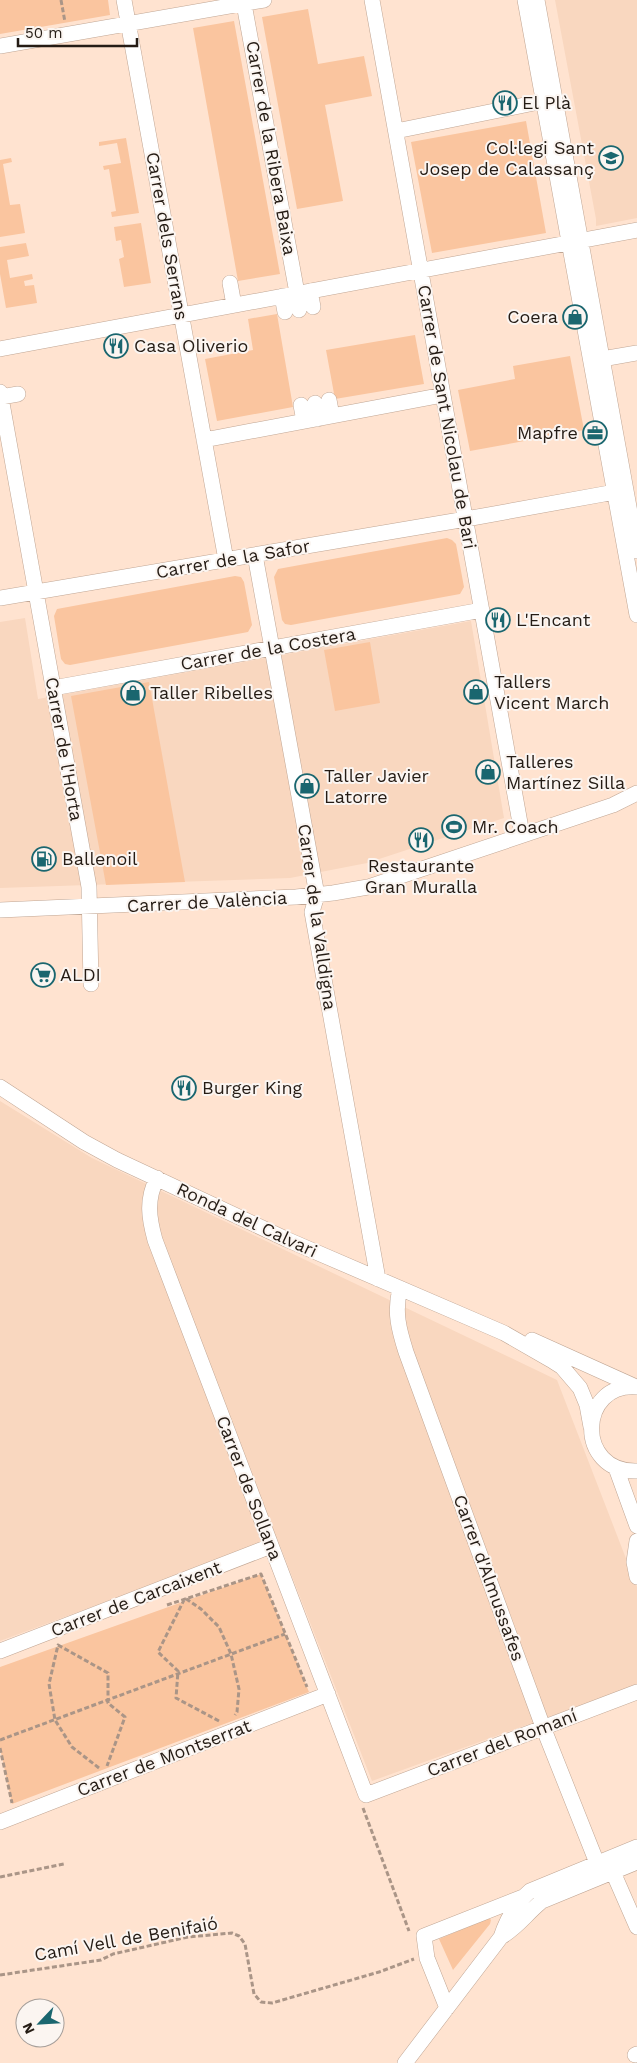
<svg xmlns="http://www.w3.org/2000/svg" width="637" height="2063" viewBox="0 0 637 2063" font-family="'Work Sans',sans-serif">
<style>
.built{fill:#f9d7bf}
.green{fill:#fac59f}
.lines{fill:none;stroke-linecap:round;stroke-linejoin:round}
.minor-casing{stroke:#c0a694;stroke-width:16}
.path{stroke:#aa9587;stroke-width:3;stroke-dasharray:5 2.5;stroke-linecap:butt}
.minor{stroke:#fff;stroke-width:15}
.labels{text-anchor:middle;stroke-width:4;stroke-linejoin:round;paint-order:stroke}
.poi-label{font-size:18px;fill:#251c15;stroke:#fbf5f1;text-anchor:start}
.street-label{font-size:18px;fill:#251c15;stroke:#fbf5f1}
</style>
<rect width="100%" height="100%" fill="#ffe3d0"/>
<path class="built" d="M555,0H637V218L596,226V219Z
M25,618L38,699L471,621L504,818L367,863L290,878L0,888V622Z
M0,1101L92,1158L557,1380L637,1587V1685L372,1781L277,1538L0,1641Z"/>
<path class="green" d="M0,0H108L110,15L0,34Z
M308,9L318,64L364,56L372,96L325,105L343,201L297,209L262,17Z
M234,21L280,274L238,281L193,28Z
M526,121L546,233L432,253L411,142Z
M126,138L139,213L112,217L111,212L116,211L109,169L104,170L103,166L121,163L117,143L99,146V142Z
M11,158L12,162L3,164L10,205L20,204L25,233L0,237V160Z
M141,223L151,283L124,287L119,259L124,257L121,240L116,241L114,227Z
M26,243L29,256L7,260L10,278L32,274L33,279L24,281L25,286L34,285L37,303L6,308L0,274V247Z
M277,314L293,407L217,421L205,359L253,350L248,319Z
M415,335L424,384L335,399L326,350Z
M570,356L584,430L470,451L458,390L515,379L513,366Z
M447,538L452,540L456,544L464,587L460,594L291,625L285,624L282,620L274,577L278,569Z
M235,576L241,577L244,582L252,625L248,632L70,665L65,664L61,659L54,616L57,609Z
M370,642L380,703L335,711L324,650Z
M149,682L185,882L106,885L71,696Z
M261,1574L309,1692L12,1804L0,1748V1667Z
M489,1918L491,1920L490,1924L453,1970L439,1939Z"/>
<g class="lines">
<g class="minor-casing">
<path id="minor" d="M124,0L226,560
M372,0L522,834
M525,0L637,615
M537,0L637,551
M244,4L297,293
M0,46L264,0
M396,131L544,101
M230,283L234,305
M310,291L313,307
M296,293L299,310
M282,296L285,312
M0,349L637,230
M602,359L637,353
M0,392L89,887L91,984
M1,397L18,394
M329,400L332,416
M315,403L318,419
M301,405L304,421
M204,440L443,395
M255,555L317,895L312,912L378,1279
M0,598L466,519L615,492
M53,688L482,610
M0,910L296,897L333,893L368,887L613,805L637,793
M0,1087L84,1142L117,1160L288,1240L504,1333L551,1360L562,1367L580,1388L587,1405L591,1427
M157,1178C146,1200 149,1218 155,1240L366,1795L637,1692
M400,1289C394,1312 399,1330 406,1352L543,1727L597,1863
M532,1340L634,1386
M637,1387C578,1382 575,1473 637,1471
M616,1468L637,1526
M637,1541L634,1562L637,1577
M0,1651L271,1546
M0,1822L328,1694
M609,1863L637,1927
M501,1937C519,1926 526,1914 542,1901L637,1862
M447,2008L427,1958L424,1936L523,1897
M635,2055L637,2054
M405,2063L501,1937C507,1919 516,1903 530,1891L637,1847"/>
</g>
<path class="path" d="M61,0L65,22
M167,1605L261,1574L307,1687
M219,1721L176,1698L178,1671L158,1652L185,1598L201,1609L219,1627L231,1654L239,1689L237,1712L235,1715
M0,1740L285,1634
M0,1748L12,1803
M99,1768L72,1747L55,1720L49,1684L58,1645L108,1673V1703L125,1717L107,1766
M363,1808L409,1931
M0,1877L64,1864
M0,1975L101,1960L113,1954L188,1937L232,1933L239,1936L245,1944L254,1994L261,2002L272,2003L379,1972L414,1959"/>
<use href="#minor" class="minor"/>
</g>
<defs>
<g id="restaurant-ring" transform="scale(1.25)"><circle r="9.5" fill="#fbf5f1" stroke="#1a666f" stroke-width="1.5"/><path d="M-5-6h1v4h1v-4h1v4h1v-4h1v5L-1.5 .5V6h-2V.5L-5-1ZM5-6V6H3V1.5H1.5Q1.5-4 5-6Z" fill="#1a666f"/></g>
<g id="school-ring" transform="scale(1.25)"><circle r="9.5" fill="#fbf5f1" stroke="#1a666f" stroke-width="1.5"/><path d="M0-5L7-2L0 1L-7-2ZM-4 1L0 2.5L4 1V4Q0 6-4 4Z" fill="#1a666f"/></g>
<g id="shop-ring" transform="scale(1.25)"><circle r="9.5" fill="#fbf5f1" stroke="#1a666f" stroke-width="1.5"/><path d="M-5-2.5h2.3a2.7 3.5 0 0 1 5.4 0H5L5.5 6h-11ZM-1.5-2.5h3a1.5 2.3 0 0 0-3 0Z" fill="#1a666f"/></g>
<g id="office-ring" transform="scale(1.25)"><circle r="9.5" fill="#fbf5f1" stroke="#1a666f" stroke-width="1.5"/><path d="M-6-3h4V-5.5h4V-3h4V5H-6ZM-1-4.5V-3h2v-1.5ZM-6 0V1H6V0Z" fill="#1a666f"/></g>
<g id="stadium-ring" transform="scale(1.25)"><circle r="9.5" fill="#fbf5f1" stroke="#1a666f" stroke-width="1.5"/><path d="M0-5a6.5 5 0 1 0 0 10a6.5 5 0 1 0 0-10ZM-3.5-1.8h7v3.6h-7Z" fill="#1a666f"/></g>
<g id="fuel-ring" transform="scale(1.25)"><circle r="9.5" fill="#fbf5f1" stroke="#1a666f" stroke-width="1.5"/><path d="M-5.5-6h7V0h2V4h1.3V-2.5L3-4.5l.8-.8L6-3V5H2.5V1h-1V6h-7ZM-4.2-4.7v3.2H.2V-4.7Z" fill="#1a666f"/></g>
<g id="supermarket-ring" transform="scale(1.25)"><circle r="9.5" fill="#fbf5f1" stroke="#1a666f" stroke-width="1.5"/><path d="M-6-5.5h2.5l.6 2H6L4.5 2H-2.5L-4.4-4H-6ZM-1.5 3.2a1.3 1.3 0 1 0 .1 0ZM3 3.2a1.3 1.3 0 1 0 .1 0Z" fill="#1a666f"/></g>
</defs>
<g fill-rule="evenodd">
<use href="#restaurant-ring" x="505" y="103"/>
<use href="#school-ring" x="611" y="158"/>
<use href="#shop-ring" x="575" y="317"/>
<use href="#restaurant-ring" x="116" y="346"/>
<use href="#office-ring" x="595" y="433"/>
<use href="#restaurant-ring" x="498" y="620"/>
<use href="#shop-ring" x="476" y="692"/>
<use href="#shop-ring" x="133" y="693"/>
<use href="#shop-ring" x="488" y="772"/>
<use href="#shop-ring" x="307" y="786"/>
<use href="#stadium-ring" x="454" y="827"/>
<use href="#restaurant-ring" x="421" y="840"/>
<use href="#fuel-ring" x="44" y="859"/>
<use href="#supermarket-ring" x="43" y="975"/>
<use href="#restaurant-ring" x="184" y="1088"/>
</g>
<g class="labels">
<g class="poi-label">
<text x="522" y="109">El Plà</text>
<text x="594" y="154" text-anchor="end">Col·legi Sant<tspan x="594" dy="21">Josep de Calassanç</tspan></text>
<text x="558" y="323" text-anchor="end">Coera</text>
<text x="134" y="352">Casa Oliverio</text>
<text x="578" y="439" text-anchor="end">Mapfre</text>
<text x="516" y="626">L'Encant</text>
<text x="494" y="688">Tallers<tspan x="494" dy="21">Vicent March</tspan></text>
<text x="150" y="699">Taller Ribelles</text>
<text x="506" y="768">Talleres<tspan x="506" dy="21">Martínez Silla</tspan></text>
<text x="324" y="782">Taller Javier<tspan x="324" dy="21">Latorre</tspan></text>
<text x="472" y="833">Mr. Coach</text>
<text x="62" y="865">Ballenoil</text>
<text x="421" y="872" text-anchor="middle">Restaurante<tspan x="421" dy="21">Gran Muralla</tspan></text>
<text x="60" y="981">ALDI</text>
<text x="202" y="1094">Burger King</text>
</g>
<g class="street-label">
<text transform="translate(271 148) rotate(80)" y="6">Carrer de la Ribera Baixa</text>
<text transform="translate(167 236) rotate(80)" y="6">Carrer dels Serrans</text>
<text transform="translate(447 417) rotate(80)" y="6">Carrer de Sant Nicolau de Bari</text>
<text transform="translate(233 559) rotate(-10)" y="6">Carrer de la Safor</text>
<text transform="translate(268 649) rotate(-10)" y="6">Carrer de la Costera</text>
<text transform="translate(64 749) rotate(80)" y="6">Carrer de l'Horta</text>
<text transform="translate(207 902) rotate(-3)" y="6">Carrer de València</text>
<text transform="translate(317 917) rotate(82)" y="6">Carrer de la Valldigna</text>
<text transform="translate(247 1220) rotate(25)" y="6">Ronda del Calvari</text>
<text transform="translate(249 1488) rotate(69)" y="6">Carrer de Sollana</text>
<text transform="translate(489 1578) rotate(70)" y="6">Carrer d'Almussafes</text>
<text transform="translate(136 1599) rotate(-21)" y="6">Carrer de Carcaixent</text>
<text transform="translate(502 1743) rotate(-21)" y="6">Carrer del Romaní</text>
<text transform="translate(164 1758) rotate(-21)" y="6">Carrer de Montserrat</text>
<text transform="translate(126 1939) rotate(-10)" y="6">Camí Vell de Benifaió</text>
</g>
</g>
<g transform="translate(40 2023) rotate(245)"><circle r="24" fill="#fbf5f1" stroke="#a59e99"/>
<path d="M0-4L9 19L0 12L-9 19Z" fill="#1a666f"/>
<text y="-8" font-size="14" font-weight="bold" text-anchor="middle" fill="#251c15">N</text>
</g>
<path d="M18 38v8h119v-8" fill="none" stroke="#251c15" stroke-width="2.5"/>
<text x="25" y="38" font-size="15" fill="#251c15" stroke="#fbf5f1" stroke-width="4" paint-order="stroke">50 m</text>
</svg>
